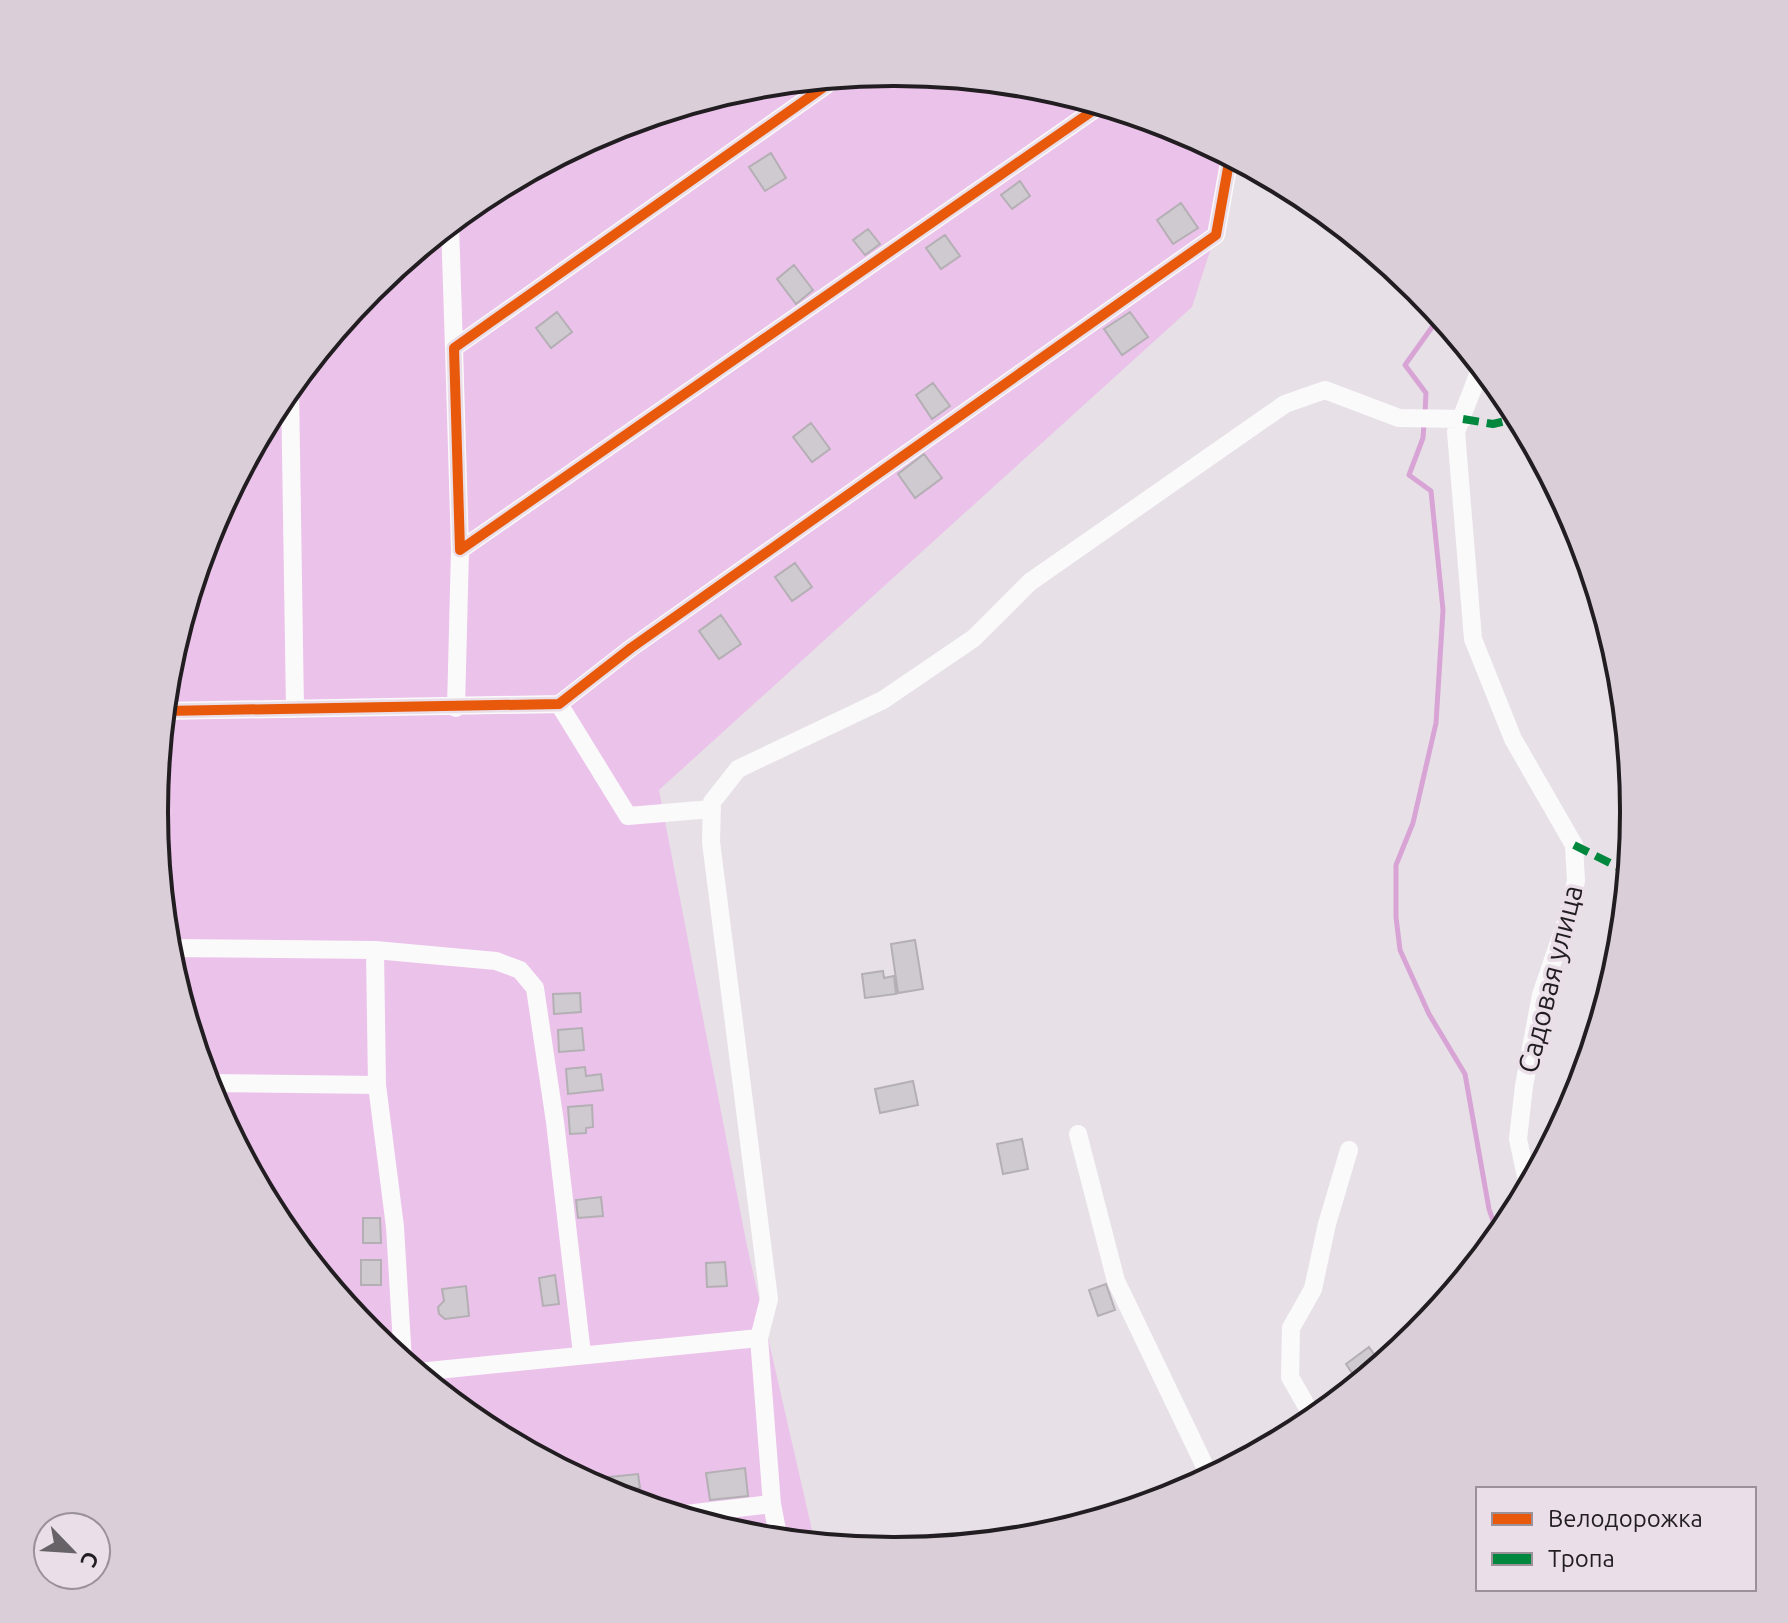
<svg xmlns="http://www.w3.org/2000/svg" width="1788" height="1623" viewBox="0 0 1788 1623" font-family="Ubuntu,sans-serif">
<style>
.green{fill:#ebc2ea}
.lines{fill:none;stroke-linecap:round;stroke-linejoin:round}
.stream{stroke:#d8a4d6;stroke-width:5}
.building{fill:#cfcacf;stroke:#b4afb4;stroke-width:2}
.minor{stroke:#fbfafb;stroke-width:18}
.quiet{stroke:#00873e;stroke-width:8;stroke-dasharray:16 8;stroke-linecap:butt}
.cycleway-casing{stroke:#eadee9;stroke-width:15}
.cycleway{stroke:#e8590c;stroke-width:10}
.labels{text-anchor:middle;stroke-width:7;stroke-linejoin:round;paint-order:stroke}
.street-label{font-size:28px;fill:#211d21;stroke:#eadee9}
.rim{fill:none;stroke:#211d21;stroke-width:4}
</style>
<rect width="100%" height="100%" fill="#e7e1e7"/>
<path class="green" d="M894,72L1039,86L1177,128L1239,161L1192,307L659,790L747,1246L815,1543L749,1537L611,1495L483,1426L371,1334L279,1222L211,1094L169,955L155,811L169,667L211,528L279,400L371,288L484,196L611,128L750,86Z"/>
<g class="lines">
<path class="stream" d="M1425,413L1426,393L1405,365L1440,316
M1424,423L1423,438L1409,475L1431,491L1443,610L1436,723L1413,823L1396,865V917L1400,950L1429,1014L1465,1074L1489,1209L1498,1235"/>
</g>
<path class="building" d="M771,153L786,178L765,191L749,167Z
M1020,181L1030,196L1012,209L1001,195Z
M1181,203L1198,228L1173,244L1157,220Z
M868,229L880,244L865,255L853,240Z
M945,235L960,256L941,269L926,248Z
M794,265L813,290L796,304L777,279Z
M557,312L572,332L551,348L536,328Z
M1130,312L1148,337L1122,355L1104,329Z
M933,383L950,406L932,419L916,395Z
M811,423L830,449L812,462L793,437Z
M924,454L942,478L915,498L898,474Z
M795,563L812,587L792,601L775,577Z
M721,615L741,644L719,659L699,631Z
M915,940L923,989L898,993L891,944Z
M883,971L884,978L894,976L896,994L865,998L862,974Z
M580,993L581,1012L554,1014L553,994Z
M582,1028L584,1050L559,1052L558,1030Z
M585,1067L586,1076L601,1074L603,1090L568,1094L566,1069Z
M913,1081L918,1105L880,1113L875,1089Z
M592,1105L593,1127L586,1128V1133L570,1134L568,1107Z
M1022,1139L1028,1169L1003,1174L997,1144Z
M601,1197L603,1216L578,1218L576,1200Z
M363,1218H380L381,1243H363Z
M361,1260H381V1285H361Z
M725,1262L727,1286L707,1287L706,1263Z
M555,1275L559,1304L543,1306L539,1278Z
M1106,1284L1115,1310L1098,1316L1089,1290Z
M466,1286L469,1316L445,1319L439,1314L438,1307L444,1301L442,1289Z
M1369,1347L1381,1364L1363,1379L1358,1373L1354,1376L1346,1364Z
M745,1468L748,1496L710,1500L706,1473Z
M638,1474L640,1488L625,1490L626,1499L602,1490L600,1478Z
M765,1527L766,1538L735,1532V1531Z"/>
<g class="lines">
<path class="minor" d="M838,77L454,348L460,550L1101,105
M450,224L454,348
M1481,367L1456,432L1473,639L1513,739L1574,845L1576,881L1567,919L1541,995L1524,1086L1518,1139L1528,1186
M290,387L295,709
M559,704L628,816L712,809
M456,708L460,550
M164,711L559,704L631,648L1216,235L1230,157
M168,948L375,950L496,961L520,970L535,988L555,1122L582,1354
M375,950L377,1085L395,1227L403,1361
M207,1083L377,1085
M1078,1134L1116,1281L1210,1477
M418,1372L759,1338
M1314,1419L1290,1377L1291,1328L1313,1289L1327,1224L1349,1150
M677,1515L772,1504
M779,1540L772,1504L759,1338L769,1299L711,842L712,802L738,769L883,700L974,638L1030,582L1285,404L1325,390L1399,418L1463,419"/>
<path class="quiet" d="M1463,419L1493,424L1518,418
M1574,845L1628,872"/>
<g class="cycleway-casing">
<path id="cycleway" d="M838,77L454,348L460,550L1101,105
M164,711L559,704L631,648L1216,235L1230,157"/>
</g>
<use href="#cycleway" class="cycleway"/>
</g>
<g class="labels">
<g class="street-label">
<text transform="translate(1550 979) rotate(-76)" y="10">Садовая улица</text>
</g>
</g>
<path d="M0 0H1788V1623H0ZM893 86H895A725 725 0 0 1 1620 811V812A725 725 0 0 1 895 1537H893A725 725 0 0 1 168 812V811A725 725 0 0 1 893 86Z" fill="#dacfd9" fill-rule="evenodd"/>
<path class="rim" d="M893 86H895A725 725 0 0 1 1620 811V812A725 725 0 0 1 895 1537H893A725 725 0 0 1 168 812V811A725 725 0 0 1 893 86Z"/>
<rect x="1476" y="1487" width="280" height="104" fill="#eadee9" stroke="#9a9199" stroke-width="2"/>
<rect x="1492" y="1513" width="40" height="12" fill="#e8590c" stroke="#9a9199" stroke-width="2"/>
<text x="1548" y="1527" font-size="24" fill="#211d21">Велодорожка</text>
<rect x="1492" y="1553" width="40" height="12" fill="#00873e" stroke="#9a9199" stroke-width="2"/>
<text x="1548" y="1567" font-size="24" fill="#211d21">Тропа</text>
<g transform="translate(72 1551) rotate(115)"><circle r="38" fill="#eadee9" stroke="#9a9199" stroke-width="2"/>
<path d="M0-6L14 30L0 20L-14 30Z" fill="#666266"/>
<text y="-12" font-size="22" font-weight="bold" text-anchor="middle" fill="#211d21">С</text>
</g>
</svg>
